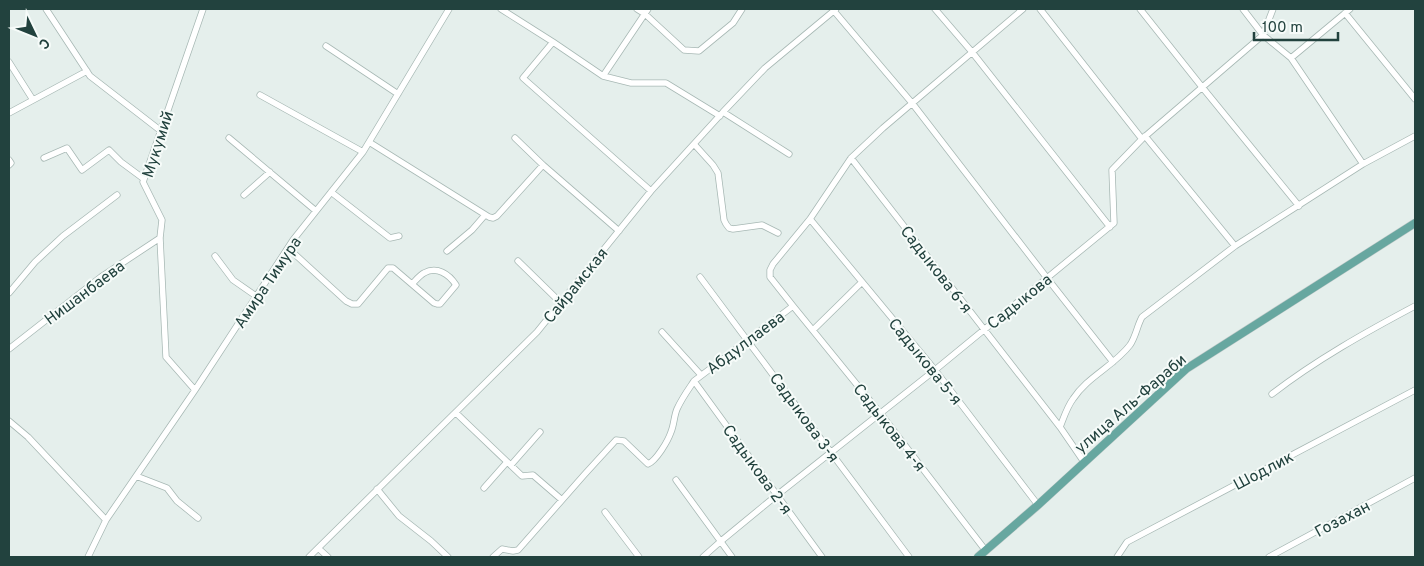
<svg xmlns="http://www.w3.org/2000/svg" width="1424" height="566" viewBox="0 0 1424 566" font-family="Overpass,sans-serif">
<style>
.lines{fill:none;stroke-linecap:round;stroke-linejoin:round}
.minor-casing{stroke:#a7b8b4;stroke-width:7}
.major-casing{stroke:#c1cac9;stroke-width:9}
.minor{stroke:#fff;stroke-width:5.5}
.major{stroke:#67a7a0;stroke-width:8}
.labels{text-anchor:middle;stroke-width:4;stroke-linejoin:round;paint-order:stroke}
.street-label{font-size:16px;fill:#22423e;stroke:#f6fbf9}
</style>
<rect width="100%" height="100%" fill="#e5efec"/>
<g class="lines">
<g class="minor-casing">
<path id="minor" d="M46,9L90,76L161,131
M501,9L553,42L603,76L631,83H666L720,116
M637,9L645,14L684,50L699,51L733,23L742,9
M935,9L972,52L1110,227
M1040,9L1142,139
M1140,9L1202,87L1299,206
M1243,9L1263,35L1291,58L1363,164
M834,11L912,103L1047,278L1113,362
M1345,13L1415,99
M553,42L523,78L651,191
M326,46L398,94
M1291,58L1350,9
M9,62L33,100
M603,76L648,9
M260,95L363,152
M723,112L789,154
M9,113L87,71
M1145,136L1235,246
M229,138L316,211
M515,138L543,165
M369,142L489,217L493,218L497,216L543,165L619,231
M694,144L713,165L718,173L724,220L726,224L729,228L733,229L762,225L778,233
M44,158L67,148L82,170L109,150L121,162L144,179
M851,158L1060,427L1084,462
M9,160L11,163L9,165
M331,192L390,238L399,236
M244,195L270,172
M810,219L935,370L1038,505
M288,248L346,301L352,304H358L388,268H393L434,303L437,304H440L456,285C449,274 437,266 424,273C420,275 415,281 412,284
M447,251L472,230L485,215
M215,256L233,280L256,296
M518,261L561,303
M700,277L909,557
M9,293L35,262L63,236L117,195
M793,306L880,413L986,551
M813,330L862,282
M662,332L701,375
M9,349L101,277L160,238
M694,381L822,557
M195,390L166,357L160,238L162,220L143,182L203,9
M1272,394C1316,360 1366,332 1415,306
M456,413L522,476L533,475L562,500
M9,421L28,437L106,520
M1060,427C1064,417 1067,407 1073,399C1087,377 1114,366 1130,345C1136,336 1137,326 1142,317L1235,246L1363,164L1415,136
M511,465L540,432
M136,476L167,488L177,501L198,518
M676,480L732,557
M484,488L507,462
M377,489L399,516L431,541L448,557
M605,512L639,557
M318,548L328,557
M88,557L106,520L195,390L293,240L363,152L449,9
M309,557L537,332L651,191L723,112L765,68L836,9
M493,557L502,549L513,551L518,550L584,475L616,440L624,441L648,464C656,461 668,441 671,432C674,425 674,416 677,409C682,398 688,390 694,381L793,306L770,277V270L773,264L810,219L851,158L883,128L1023,9
M703,557L721,541L777,495L935,370L1114,223L1112,170L1142,139L1263,35L1273,9
M1117,557L1127,542L1415,390
M1269,557L1415,478"/>
</g>
<g class="major-casing">
<path id="major" d="M978,557L1038,505L1186,369L1415,223"/>
</g>
<use href="#minor" class="minor"/>
<use href="#major" class="major"/>
</g>
<g class="labels">
<g class="street-label">
<text transform="translate(157 144) rotate(-72)" y="6">Мукумий</text>
<text transform="translate(937 269) rotate(52)" y="6">Садыкова 6-я</text>
<text transform="translate(267 282) rotate(-56)" y="6">Амира Тимура</text>
<text transform="translate(575 285) rotate(-51)" y="6">Сайрамская</text>
<text transform="translate(84 292) rotate(-37)" y="6">Нишанбаева</text>
<text transform="translate(1019 301) rotate(-39)" y="6">Садыкова</text>
<text transform="translate(745 342) rotate(-37)" y="6">Абдуллаева</text>
<text transform="translate(926 361) rotate(51)" y="6">Садыкова 5-я</text>
<text transform="translate(1130 403) rotate(-41)" y="6">улица Аль-Фараби</text>
<text transform="translate(805 417) rotate(54)" y="6">Садыкова 3-я</text>
<text transform="translate(890 427) rotate(52)" y="6">Садыкова 4-я</text>
<text transform="translate(758 469) rotate(54)" y="6">Садыкова 2-я</text>
<text transform="translate(1263 470) rotate(-28)" y="6">Шодлик</text>
<text transform="translate(1342 518) rotate(-28)" y="6">Гозахан</text>
</g>
</g>
<rect width="1424" height="566" fill="none" stroke="#22423e" stroke-width="20"/>
<g transform="translate(35 35) rotate(133)" stroke="#f6fbf9" stroke-width="4" paint-order="stroke">
<path d="M0-4L9 19L0 12L-9 19Z" fill="#22423e"/>
<text y="-8" font-size="14" font-weight="bold" text-anchor="middle" fill="#22423e">С</text>
</g>
<path d="M1254 32v8h84v-8" fill="none" stroke="#22423e" stroke-width="2.5"/>
<text x="1262" y="32" font-size="15" fill="#22423e" stroke="#f6fbf9" stroke-width="4" paint-order="stroke">100 m</text>
</svg>
